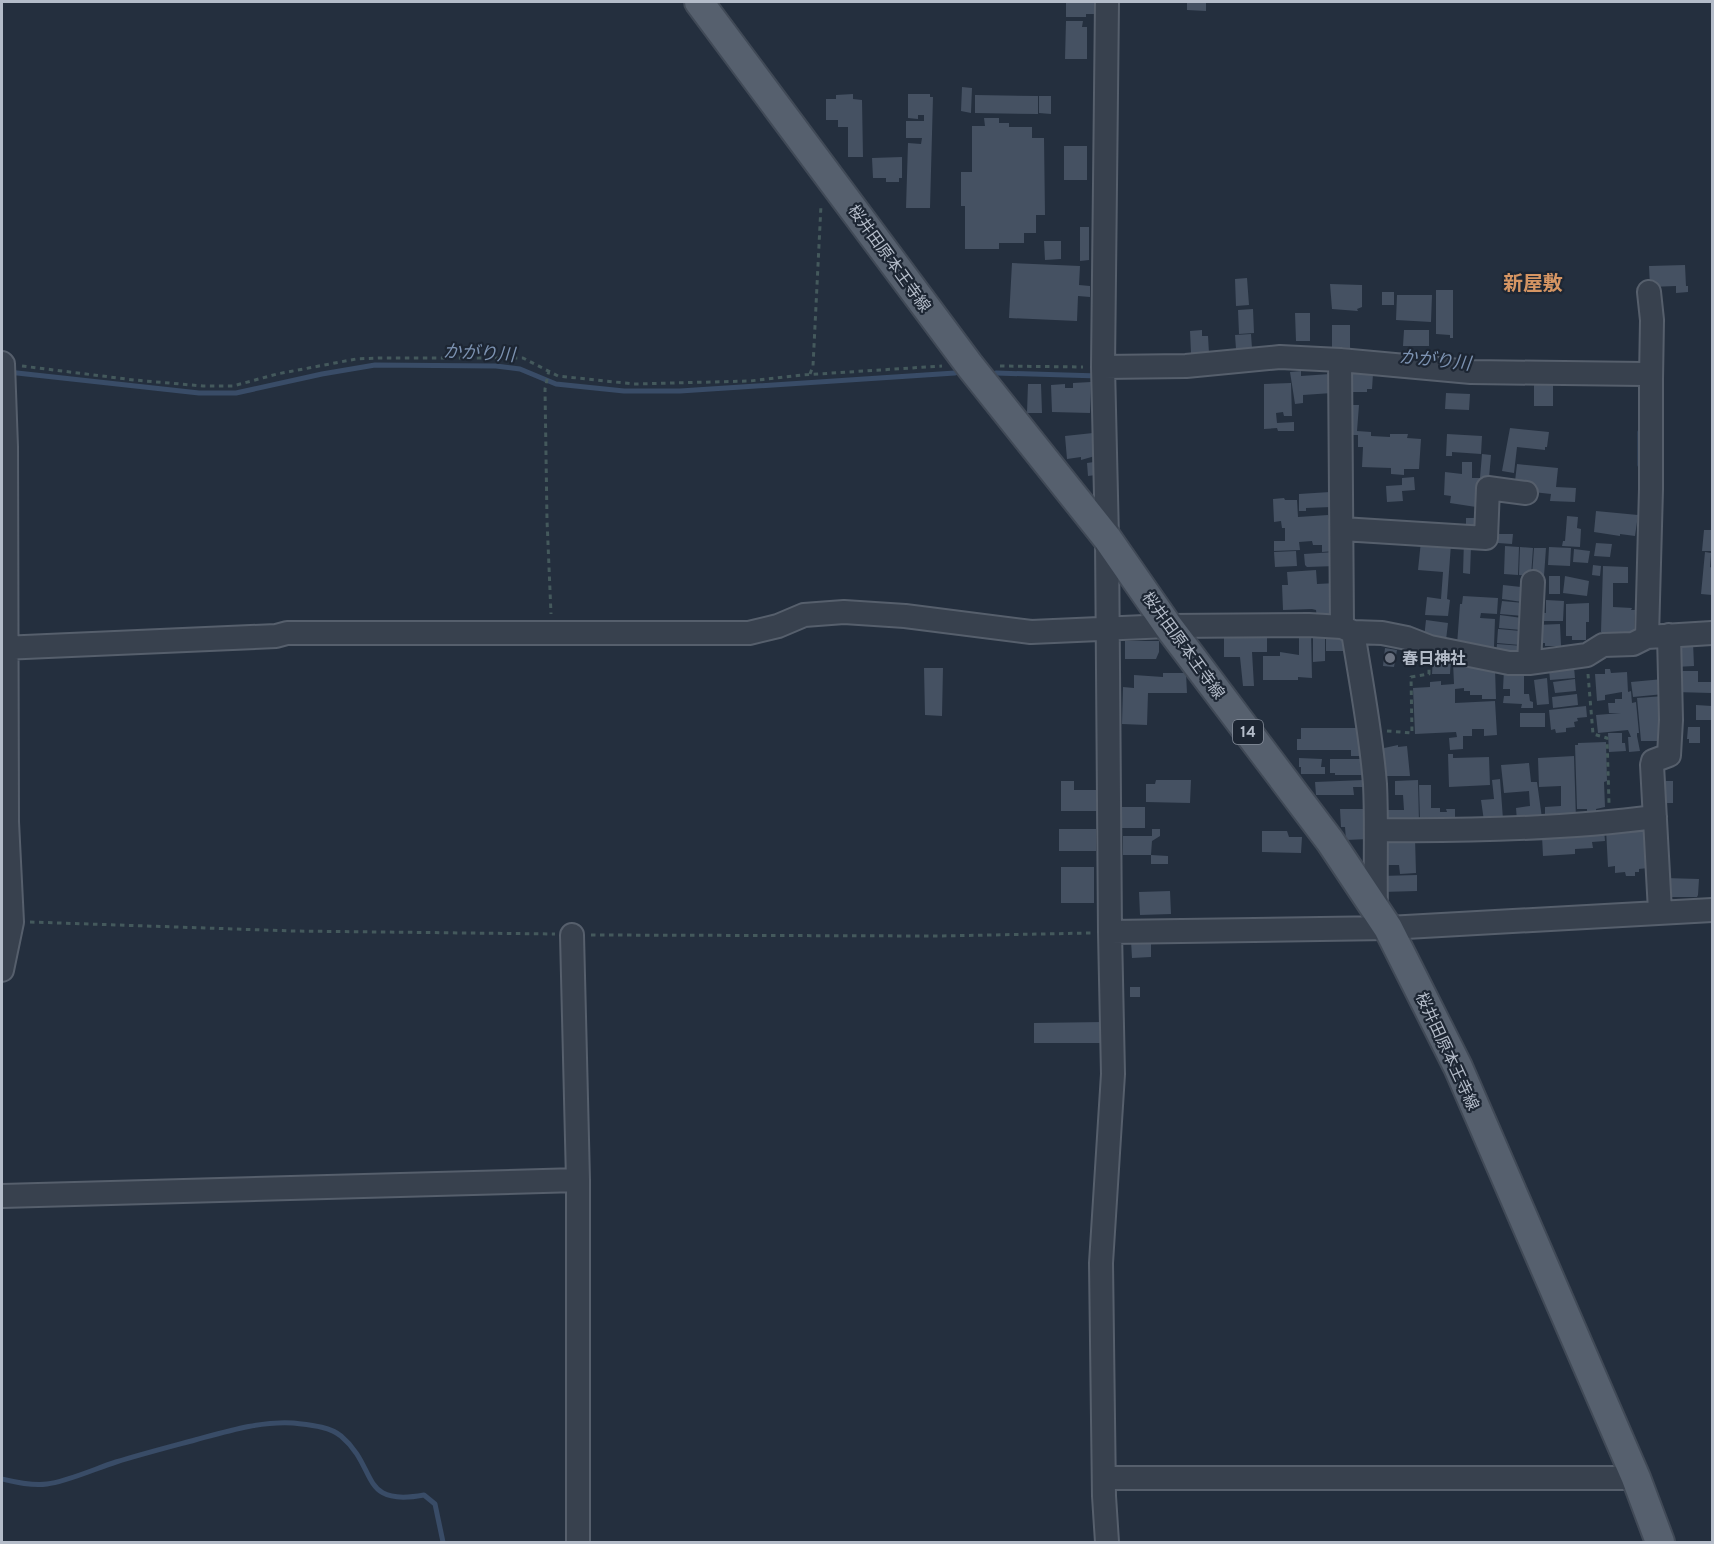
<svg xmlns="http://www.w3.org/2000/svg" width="1714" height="1544" viewBox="0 0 1714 1544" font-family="Overpass,'Noto Sans JP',sans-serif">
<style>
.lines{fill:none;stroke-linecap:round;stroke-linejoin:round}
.stream{stroke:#394c67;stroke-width:5}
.building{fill:#455162}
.minor-casing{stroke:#565f6c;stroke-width:26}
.major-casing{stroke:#414a57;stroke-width:32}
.path{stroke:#44595c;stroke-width:3;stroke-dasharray:4.5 4.5;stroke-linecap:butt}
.minor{stroke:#38414e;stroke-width:22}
.major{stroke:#56606e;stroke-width:28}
.worship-dot{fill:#6b7280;stroke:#1d2633;stroke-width:2}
.labels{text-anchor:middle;stroke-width:4.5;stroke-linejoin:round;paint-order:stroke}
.shield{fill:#1d2633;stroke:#878f9c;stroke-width:1.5}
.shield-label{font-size:15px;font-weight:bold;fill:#b4bcc9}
.street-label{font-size:16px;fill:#b4bcc9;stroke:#1d2633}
.poi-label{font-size:16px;font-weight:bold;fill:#b4bcc9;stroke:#1d2633;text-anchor:start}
.water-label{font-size:18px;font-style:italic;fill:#7c92b1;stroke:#1d2633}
.quarter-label{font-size:20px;font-weight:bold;fill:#d59563;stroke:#1d2633}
</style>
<rect width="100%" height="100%" fill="#242f3e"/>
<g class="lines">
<path class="stream" d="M8,372L199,393H236L322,374L375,365L496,366L520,369L556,384L624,391H680L955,373
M996,373L1099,376
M1640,432V465
M2,1479C15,1482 32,1486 47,1484C66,1482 97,1468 116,1462C142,1454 169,1447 195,1440C228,1431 260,1421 293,1423C309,1425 329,1426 341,1436C379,1468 358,1507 424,1495L435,1504L443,1542"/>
</g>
<path class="building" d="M1096,2L1094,14H1086V17H1066V3Z
M1187,2H1206V11L1187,10Z
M1066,21H1083L1082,27H1087V59H1065Z
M962,87L972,88L971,113L961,111Z
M853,94V99L862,100L863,157H848V127H838V120H826V99H836V95Z
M908,94H930V97H933L930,208H906L908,143L921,144L922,138H906V121H924V115H918V119L908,118Z
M975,95L1038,96V114L975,113Z
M1039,96H1051V114L1039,113Z
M984,118H999V123H1009V127H1032V138H1044L1045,215H1036V233H1024V243H999V249H965V206H961V172H972V126H985Z
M1064,146H1087V180H1064Z
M902,157V178H899V182H886V178H873L872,158Z
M1080,227H1089V260L1080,261Z
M1044,241H1061V259L1045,260Z
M1012,263L1080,266L1079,285L1090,286V297L1078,296L1077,321L1009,318Z
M1685,265L1686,286H1688V292L1676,293V286L1650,287L1649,266Z
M1247,278L1249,305L1236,306L1235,279Z
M1330,284L1362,285V307L1357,309L1358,311L1332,309Z
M1436,290H1453V338H1450V335L1436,334Z
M1382,292H1394V305H1382Z
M1397,295H1432L1431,322L1396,320Z
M1253,309L1254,333L1239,334L1238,310Z
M1295,313H1310V341H1296Z
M1332,325H1350V348L1332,347Z
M1202,330V336H1208L1209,353H1191L1190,331Z
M1404,330H1429V346H1403Z
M1251,334L1252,348L1236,349L1235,335Z
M1301,371V376L1330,374L1332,393L1303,395V403L1295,404L1290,372Z
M1347,373L1373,374L1372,389H1367V392H1347Z
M1091,382L1090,413L1052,412L1051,385L1065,384V388H1073V383Z
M1534,382H1553V406H1534Z
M1291,383L1292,416H1284L1283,412L1276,413L1277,423L1294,422V431H1278L1277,428L1264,429V384Z
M1028,384H1041L1042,413H1027Z
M1446,393L1470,394L1469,410L1445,409Z
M1346,405H1359L1357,431L1371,432V436L1390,437V434H1408L1407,438L1421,439L1419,469H1404V475L1391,474V468L1362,467L1363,447H1358V435H1349Z
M1510,428L1549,432L1547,447H1545V450L1517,447L1514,473L1502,471Z
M1093,433L1095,456L1081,460V457L1067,459L1065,436Z
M1447,434L1482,436L1481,454L1452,452V456H1446Z
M1482,454L1491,455L1489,478H1485L1481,531L1466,530V518H1476V507L1450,503L1451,496L1444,495L1445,472L1462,474V462H1472V478H1480Z
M1094,462L1096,475L1088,476L1087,463Z
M1517,464L1558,468L1556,487L1576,488L1575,502L1550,501L1551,494L1514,490Z
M1414,477L1415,490L1402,491L1403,501L1387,502L1386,486L1402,485V478Z
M1330,492L1331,507L1306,508V511H1299V494Z
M1284,498L1285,500H1297L1298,517L1328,515L1335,551L1322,552V545H1313L1312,541L1299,542L1300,550L1274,551V541H1285V528H1282L1281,521L1274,522L1273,499Z
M1596,511L1638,515L1635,536L1620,534V536L1594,532Z
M1567,516L1578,517L1577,528L1581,529L1580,547L1562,546L1563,541H1565Z
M1704,530H1712V551H1702Z
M1498,534H1513L1512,544L1498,543Z
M1464,540L1471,547L1470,574L1463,573Z
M1421,541L1451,544L1447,599L1450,600L1448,616L1425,615L1427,597L1441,599L1443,572L1418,570Z
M1596,543L1612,544L1610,557L1594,556Z
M1505,546L1519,547L1518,575L1504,574Z
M1520,547L1533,548L1531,576L1519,575Z
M1549,547L1571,548L1570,566L1548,565Z
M1534,548H1546L1544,576H1532Z
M1574,549L1590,551L1588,563L1573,562Z
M1296,551L1297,566L1275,567L1274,552Z
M1335,552L1336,566L1307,567L1305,565L1304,554Z
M1705,552L1711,553L1710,567L1712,568V595L1701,594Z
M1593,565L1601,566L1600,576L1592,575Z
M1603,566L1628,567V583H1613V607L1632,608L1631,610H1635L1634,630H1632V633L1601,632Z
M1316,570L1317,584L1336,583L1337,617L1317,618L1316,610L1312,609L1283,610L1282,585H1288L1287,572Z
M1549,576H1560V594H1549Z
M1565,576L1589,581L1587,596L1563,593Z
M1503,585L1521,587V592H1523L1522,602L1502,599Z
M1463,596L1498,598L1497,614L1481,613L1480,618L1495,619L1494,647L1457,645L1460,604H1462Z
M1546,600L1564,601L1563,621H1536V612L1546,613Z
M1502,601L1524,603L1523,616L1500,614Z
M1589,603V622H1586V640H1572V636H1566V604Z
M1500,615L1522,618L1521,630L1499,628Z
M1426,620L1448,623L1446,640L1424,638Z
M1560,624L1561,646H1545V643H1536V625Z
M1498,629L1521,631L1520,645L1497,643Z
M1313,630H1325V661L1313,662Z
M1311,632L1312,678L1298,677V680H1263V656H1280V652L1299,655V633Z
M1267,634V652H1252L1254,686H1243L1240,657H1224V635Z
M1326,635L1343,638V651H1326Z
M1125,641H1159V652L1156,659H1125Z
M1693,642L1694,666L1675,667L1674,643Z
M1497,644L1523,646L1519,657L1496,655Z
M1385,648L1397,650L1394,667L1383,666Z
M1433,658L1451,659L1450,674H1432Z
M1453,662L1483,666V669H1495L1496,699H1482V695H1470V691H1464V688L1455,689V703L1495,701L1497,735L1484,736V729H1472V736H1463V749L1450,750L1449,738L1457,737L1456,732L1415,734L1413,688L1430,687V682L1441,681V685L1454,684Z
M1574,667L1575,678L1550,680L1549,669Z
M924,668H943L942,716L925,715Z
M1504,669L1524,672V694H1529L1530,701L1533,702V708H1521L1522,704L1503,703L1504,696H1510V689H1503Z
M1605,669H1610L1611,673L1627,672L1628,692L1631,691L1632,703L1636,702L1639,733H1637V736L1640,751L1629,752L1628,737H1631L1628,730L1598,733L1596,715L1621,713H1609L1608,703H1615V699H1622V692L1605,695V700L1597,701L1595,674H1605Z
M1675,671H1698V682H1711V693L1675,692Z
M1163,673H1186L1187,693H1148L1147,725L1122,724L1123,687L1134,688V675L1163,677Z
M1547,678L1549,704L1537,705L1534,680Z
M1575,679L1576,691L1555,693L1553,682Z
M1663,679L1664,694L1633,697L1631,682Z
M1577,694L1578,705L1553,708L1552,697Z
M1664,696L1660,741H1641L1637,698Z
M1696,705L1712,706V720H1696Z
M1586,706L1587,717L1577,718L1578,721L1574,722L1575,727L1566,728V732L1556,733L1555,729L1551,730L1549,710Z
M1520,713H1545V727H1520Z
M1688,727H1700V743H1689V739H1687Z
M1301,728H1361L1363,756H1351V750H1297V739H1301Z
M1608,733H1622V743H1625L1626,751L1609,752Z
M1606,742L1607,781L1604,782L1605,807L1596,809V812H1587V809H1577L1575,745H1578V743Z
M1398,745V747L1407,746L1410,776H1377L1375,750Z
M1448,754H1453V758L1489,757L1490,785L1449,787Z
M1574,756L1576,819L1545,820V807L1561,806V786L1539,787L1538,758Z
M1299,758L1322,759L1321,767H1325V774H1301V767H1299Z
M1330,759H1363L1364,775H1335V773H1330Z
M1529,763L1531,782H1537L1542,818L1517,821L1516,808L1530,806L1529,791L1504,793L1501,765Z
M1500,779L1503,819L1484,821L1481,800L1494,799L1492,780Z
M1156,780H1191L1190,803L1146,802V784H1155Z
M1364,780V787H1353L1354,795H1316L1315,782Z
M1418,780L1419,822L1381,823V810H1404L1403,795H1395V781Z
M1061,781H1074V790H1101V811H1061Z
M1660,781H1673V803H1659Z
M1419,785H1431V808H1440V812H1447L1446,809H1455V822H1420Z
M1120,807H1145V828H1120Z
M1340,809H1369L1368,839L1346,840L1345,827H1341Z
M1646,827L1648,868L1639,869V872H1635V876H1626L1625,872L1615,873V866L1608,867L1606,829Z
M1059,829H1096V851H1059Z
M1152,829H1160V836L1152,841L1151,855L1168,856V864H1151V855H1123V836H1152Z
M1604,830L1605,841L1592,842L1593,848L1575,849V854L1543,856L1542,836Z
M1262,831H1287L1289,837H1302L1301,853L1262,852Z
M1415,838L1416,873L1400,874L1399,865H1386L1385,839Z
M1061,867H1094V903H1061Z
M1417,875V891L1382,892L1381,876Z
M1665,878L1699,879L1698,895L1697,897H1668Z
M1170,891L1171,914L1140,915L1139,892Z
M1131,941H1151V957L1132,958Z
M1130,987H1140V997H1130Z
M1103,1022V1043H1034V1023Z"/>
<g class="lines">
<g class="minor-casing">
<path id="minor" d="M1649,292L1652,320L1651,379
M1340,360L1342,627
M2,363L3,364L6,447L7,822L12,922L2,970
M1103,367L1186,366L1280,357L1340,360L1471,372L1643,374L1651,379V489L1647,637
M1342,529L1486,538L1488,488L1526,493
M1353,632C1361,682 1371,733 1375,784C1377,826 1375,867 1376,909
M2,648L276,636L287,633H749L778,626L804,615L844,612L905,616L1031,632L1168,626L1309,625L1342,627L1353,632L1382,633L1407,638L1430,647L1509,663H1529L1587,655L1603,645L1633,644L1647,637L1712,633
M1529,663L1533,582
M1377,830C1469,831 1564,829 1655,817
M1660,911L1652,765L1653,761L1669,755L1671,720L1669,635
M1110,932L1388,928L1712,910
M572,935L578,1180V1542
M2,1196L578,1180
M1104,1478H1636
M1107,1542L1104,1496L1101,1263L1113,1074L1110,932L1107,538L1103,367L1107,2"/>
</g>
<g class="major-casing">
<path id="major" d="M699,2L970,366L1107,538L1168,626L1330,841L1388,928L1458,1067L1636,1478L1660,1542"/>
</g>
<path class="path" d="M22,366L134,380L203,386H233L277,374L356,359L378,358H523L558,376L634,384L750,381L802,375L942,366
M1000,366L1083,367
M549,370L545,389L547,520L551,614
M810,374L813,366L821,205
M1588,674L1593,734L1607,738L1609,803
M1387,731L1412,733L1411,677L1429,674V667
M30,922L293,931L555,934
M591,935L940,936L1091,933"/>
<use href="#minor" class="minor"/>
<use href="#major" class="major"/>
</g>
<circle class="worship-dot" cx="1390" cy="658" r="6"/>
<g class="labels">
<rect class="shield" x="1233" y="720" width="30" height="24" rx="4.5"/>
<g class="shield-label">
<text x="1248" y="737">14</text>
</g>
<g class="street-label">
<text transform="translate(890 258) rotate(54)" y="6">桜井田原本王寺線</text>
<text transform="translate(1184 645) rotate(54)" y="6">桜井田原本王寺線</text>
<text transform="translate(1448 1051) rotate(65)" y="6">桜井田原本王寺線</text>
</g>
<g class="poi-label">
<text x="1402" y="664">春日神社</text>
</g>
<g class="water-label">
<text transform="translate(479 353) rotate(3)" y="6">かがり川</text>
<text transform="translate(1435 360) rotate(6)" y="6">かがり川</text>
</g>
<g class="quarter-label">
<text x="1533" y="290">新屋敷</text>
</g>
</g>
<rect width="1714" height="1544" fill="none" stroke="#b4bcc9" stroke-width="6"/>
</svg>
